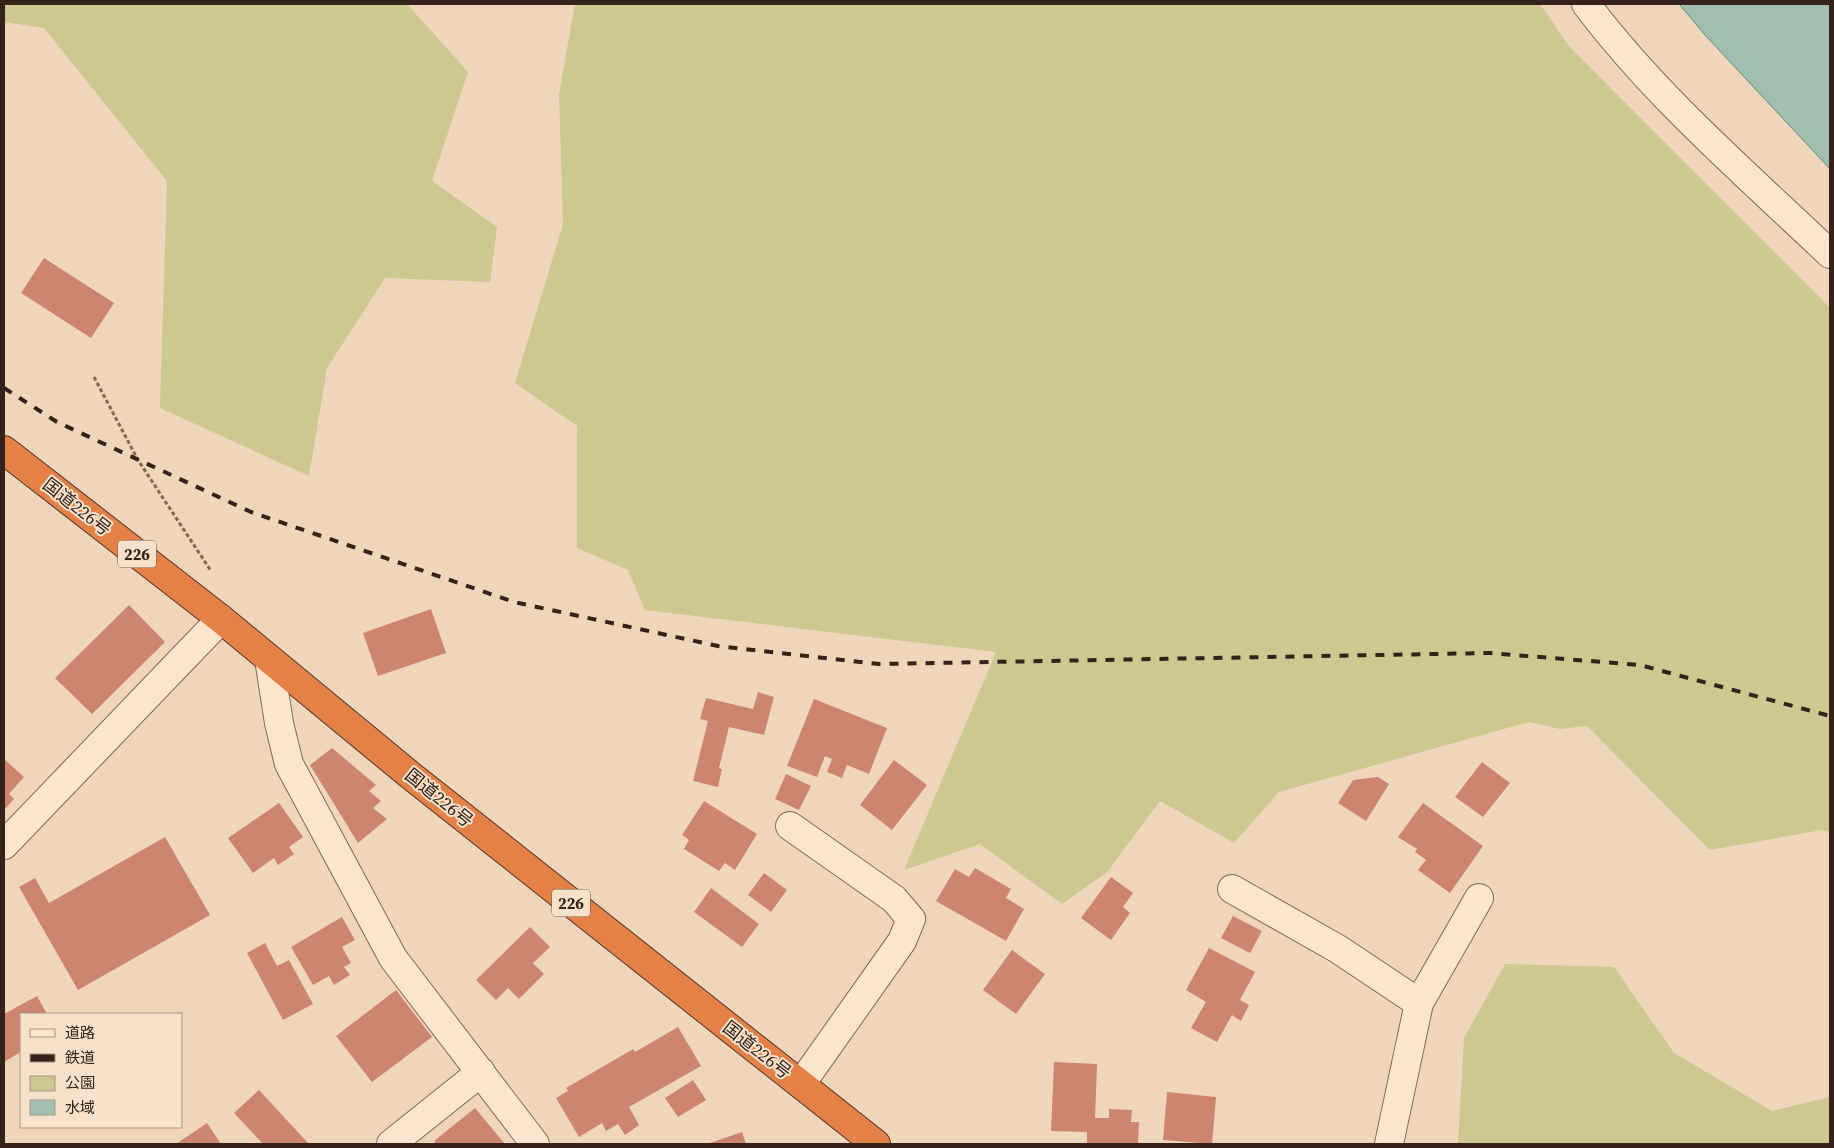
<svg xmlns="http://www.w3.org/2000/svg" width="1834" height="1148" viewBox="0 0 1834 1148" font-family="'Source Serif 4','Noto Sans JP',serif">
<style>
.green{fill:#ccc88f}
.water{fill:#a0bfb0;stroke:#678c7c}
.building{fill:#ce8570}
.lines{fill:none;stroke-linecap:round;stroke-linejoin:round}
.minor-casing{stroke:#866655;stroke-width:30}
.highway-casing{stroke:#53352a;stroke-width:30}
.path{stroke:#866655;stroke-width:3;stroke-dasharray:4 2.5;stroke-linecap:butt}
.minor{stroke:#fae5ce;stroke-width:28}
.highway{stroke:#e38147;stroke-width:28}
.rail{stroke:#35221a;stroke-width:4;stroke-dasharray:9 9;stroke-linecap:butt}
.labels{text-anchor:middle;stroke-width:4;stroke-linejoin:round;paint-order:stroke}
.shield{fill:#f6e1cb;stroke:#6f5b4f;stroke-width:1}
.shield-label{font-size:16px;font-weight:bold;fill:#35221a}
.street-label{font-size:18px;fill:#35221a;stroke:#f6e1cb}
</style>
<rect width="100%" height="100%" fill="#efd6bb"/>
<path class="green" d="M4,4H407L468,72L432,181L497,227L490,282L385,278L327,368L309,476L160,408L167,181L44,28L4,22Z
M575,4H1540L1569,46L1830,308V832L1822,830L1710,850L1587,726L1560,729L1529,722L1279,792L1234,843L1160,801L1107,872L1062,904L980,844L904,870L996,652L645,610L628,570L577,548V426L515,383L563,224L559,94Z
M1505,964L1614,967L1674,1053L1772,1111L1830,1097V1144H1458L1464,1038Z"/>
<path class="water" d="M1679,4H1830V169L1705,35Z"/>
<path class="building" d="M44,258L114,303L91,338L21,293Z
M129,605L165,642L92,714L55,678Z
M431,609L446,653L378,676L363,633Z
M758,692L774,697L764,735L729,727L719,768L722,769L718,787L693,781L708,721L700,719L706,698L753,709Z
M814,699L887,728L869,774L847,765L842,778L827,772L832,759L825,756L817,777L787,766Z
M332,748L376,785L369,791L381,801L373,808L387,819L358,843L310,765Z
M4,759L24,777L9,794L14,799L4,810Z
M894,760L927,785L892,830L860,805Z
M1482,762L1510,783L1483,817L1455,797Z
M786,774L811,786L799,810L775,799Z
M1378,777L1389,784L1366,821L1338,803L1353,780Z
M704,801L757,834L735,870L725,863L719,871L684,849L689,840L682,835Z
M279,803L303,837L289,847L294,854L278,865L274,858L253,873L228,838Z
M1423,803L1483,846L1450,893L1418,870L1426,860L1415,852L1417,849L1398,837Z
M165,837L210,915L78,990L19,887L35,878L49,903Z
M975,868L1011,889L1006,898L1024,909L1006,941L936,901L955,869L969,877Z
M764,873L787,890L771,912L748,895Z
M1111,877L1133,893L1123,907L1130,913L1111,940L1081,918Z
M711,888L759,924L742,947L694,912Z
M1233,916L1262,931L1250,953L1221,938Z
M342,917L355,940L342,947L351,963L344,967L350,975L334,985L329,976L313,985L291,947Z
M530,927L550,947L533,963L544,974L519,999L508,988L496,1000L476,980Z
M265,943L277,966L289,960L313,1004L283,1020L247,953Z
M1209,948L1255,972L1240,1000L1249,1005L1241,1021L1232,1015L1217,1042L1191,1028L1206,1002L1186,990Z
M1012,950L1045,974L1016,1014L983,990Z
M396,990L432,1037L372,1082L336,1036Z
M37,996L47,1014H21V1052L4,1062V1014Z
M678,1027L701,1066L629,1107L639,1125L625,1135L618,1124L606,1131L602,1123L579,1137L556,1098L568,1091L566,1088L633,1049L635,1052Z
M1054,1062L1097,1064L1095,1118H1109V1109L1132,1110L1131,1122H1139L1138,1144H1087V1132L1051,1131Z
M693,1080L706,1100L678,1117L665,1098Z
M259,1090L309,1144H263L234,1113Z
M1167,1092L1216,1097L1212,1144L1163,1140Z
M475,1108L505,1144H437L434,1141Z
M207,1123L221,1144H176Z
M742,1132L746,1144H707Z"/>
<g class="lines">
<g class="minor-casing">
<path id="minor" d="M1586,4C1656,97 1746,174 1830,254
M269,659L279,723L289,764L393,958L535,1144
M790,826L894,899L911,919L902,941L801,1084
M4,845L221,619
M1232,889L1338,949L1419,1003
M391,1144L481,1072
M1389,1144L1419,1003L1479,898"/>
</g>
<g class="highway-casing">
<path id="highway" d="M4,450L221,619L410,775L876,1144"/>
</g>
<path class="path" d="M94,377L138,460L211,571"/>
<use href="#minor" class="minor"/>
<use href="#highway" class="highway"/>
<path class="rail" d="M4,388L57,422L251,512L514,602L718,646L879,664L1489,653L1640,665L1830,716"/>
</g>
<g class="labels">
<g class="shield">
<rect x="118" y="540.5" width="38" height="27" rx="4"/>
<rect x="552" y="889.5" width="38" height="27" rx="4"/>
</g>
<g class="shield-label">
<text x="137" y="560">226</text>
<text x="571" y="909">226</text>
</g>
<g class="street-label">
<text transform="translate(77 507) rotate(38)" y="6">国道226号</text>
<text transform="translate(439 798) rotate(39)" y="6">国道226号</text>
<text transform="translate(757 1050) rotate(38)" y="6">国道226号</text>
</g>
</g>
<rect width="1834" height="1148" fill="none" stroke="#35221a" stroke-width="10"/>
<rect x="20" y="1013" width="162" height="115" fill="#f6e1cb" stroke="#a99584"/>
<rect x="30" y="1029" width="25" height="8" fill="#fae5ce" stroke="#a99584"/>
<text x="65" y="1038" font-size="15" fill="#35221a">道路</text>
<rect x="30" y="1054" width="25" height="8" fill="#35221a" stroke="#a99584"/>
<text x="65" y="1063" font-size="15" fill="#35221a">鉄道</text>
<rect x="30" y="1076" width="25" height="15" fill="#ccc88f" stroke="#a99584"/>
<text x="65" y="1088" font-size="15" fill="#35221a">公園</text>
<rect x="30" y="1100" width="25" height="15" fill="#a0bfb0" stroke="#a99584"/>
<text x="65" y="1113" font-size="15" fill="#35221a">水域</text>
</svg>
